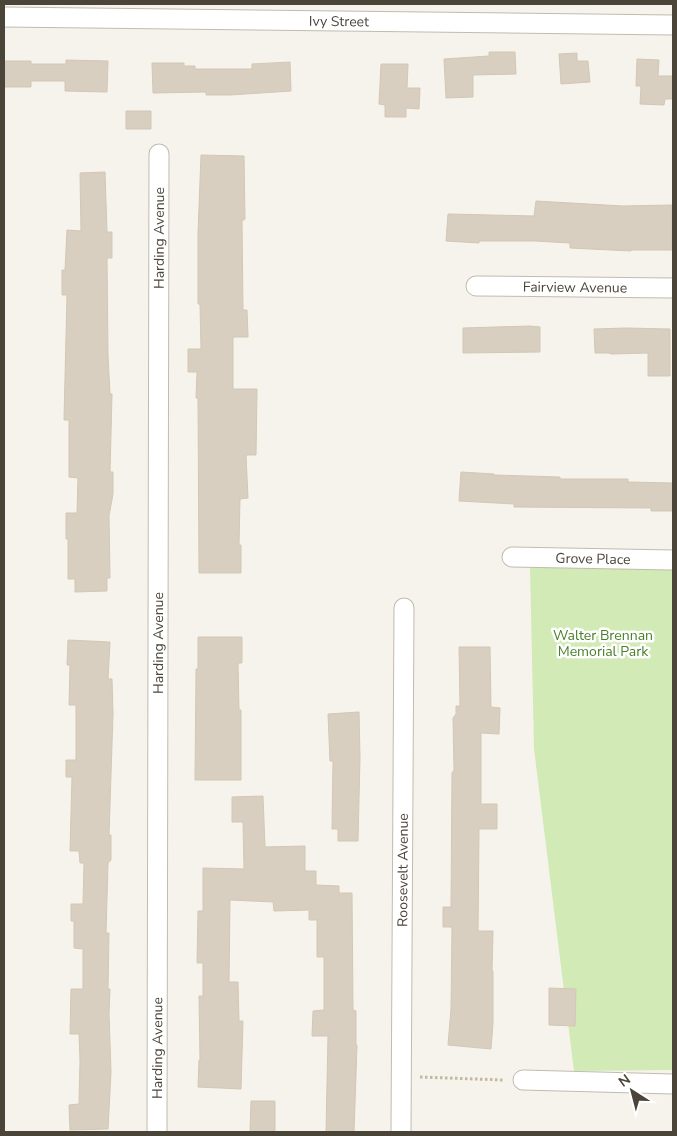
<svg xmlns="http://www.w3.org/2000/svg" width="677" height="1136" viewBox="0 0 677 1136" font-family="'Nunito Sans',sans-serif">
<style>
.green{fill:#d2eab5}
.building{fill:#d8cfc1;stroke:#d3c7b4}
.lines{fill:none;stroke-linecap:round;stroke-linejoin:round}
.street-casing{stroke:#c2bbae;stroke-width:21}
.path{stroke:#c4b79f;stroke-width:3;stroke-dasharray:2.5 2.5;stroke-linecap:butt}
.street{stroke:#fff;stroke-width:19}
.labels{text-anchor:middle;stroke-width:5;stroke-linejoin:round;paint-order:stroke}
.street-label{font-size:14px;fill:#4b4439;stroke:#fff}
.park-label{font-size:14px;fill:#4a7f2a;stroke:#fff}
</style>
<rect width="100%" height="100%" fill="#f6f3ec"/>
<path class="green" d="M530,567L673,570V1070L574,1071L534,749Z"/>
<path class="building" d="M489,52H515L516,74L473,75V97L446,98L444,59L489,56Z
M577,53V61H588L590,82L561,84L559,54Z
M637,59L659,60L658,76H673V99H665L664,105L640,104L641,86H636Z
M66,60L108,61L107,92L65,91V81H31V87H4V61H31V64H66Z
M290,62L291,91L230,95H206V92L153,93L152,63H184V66H195V69H252V64Z
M381,64H408L407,88H420L419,109L406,108V117H385V105L379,104Z
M126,111H151V129H126Z
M201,155L244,156L245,219L242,221L243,310H247L248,337H233V389H257L256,455H246L248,498L240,499L239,545H241V573H199L198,398H196L197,372H188V349H201L200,304H198V233Z
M105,172L107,232H112V258H107L108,355L110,394H112L110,472H113V494L109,516L110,578H107V591L75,592V579H68V539H66V513H77L78,478L69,477V420H64L67,295H62V270H65L67,230L81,231L80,173Z
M536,201L623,206L672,205V250H631V251L570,248V243L535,241H479V243L446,241L448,214L534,216Z
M530,326L540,327V352L463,353V328Z
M626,328L670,329V376H648V353L611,354L609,353H595L594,329Z
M461,472L494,474V475L560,477V479H628V482L673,483V511H651V508L514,507V504L459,501Z
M198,637H242V663H238L239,710H241V780H195L196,669H198Z
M68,640L110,642L108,679H112L113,714L109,835H111V860L108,863L106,933H109L108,989H110L109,1013L111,1072L108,1129L70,1130L69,1105L79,1104L80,1061L79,1034H70L71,989H83V949L74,948V921H71V904H83L84,863H80L79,851H70L72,777H66V760H76V705H69L70,665H67Z
M459,647H490L491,707L500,708L499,734L481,733V804H497V829H479L478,931H493L492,971H493V1023L491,1049L448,1045L451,1009L452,927H443V907H451L452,773L454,770L453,718L456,714V706H460Z
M359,712L360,758L358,841H338V829H332L333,761H330L328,714Z
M263,796L265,847L305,846V871H316V885L339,886V893H352L353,1010L356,1011V1045H357L354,1132H326L328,1036H312L313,1011L324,1010V957H317V920H309V910L274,911L273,902L230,900L229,982H238L239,1021H243L241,1089L198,1087L199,1060H200L199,996H203V963H197L198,911H203V868L244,869L243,822H232V797Z
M549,988L576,989L575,1026L549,1025Z
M251,1101H275V1132H250Z"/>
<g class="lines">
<g class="street-casing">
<g id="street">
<path id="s1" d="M4,17L673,25"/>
<path id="s2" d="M476,286L673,288"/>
<path id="s3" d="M512,557L673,560"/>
<path d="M523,1080L673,1084"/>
<path id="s4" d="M157,1132L159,154"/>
<path id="s5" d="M401,1132L404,608"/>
</g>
</g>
<path class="path" d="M420,1077L503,1080"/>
<use href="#street" class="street"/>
</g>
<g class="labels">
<g class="street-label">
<text dy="5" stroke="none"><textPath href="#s1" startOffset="335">Ivy Street</textPath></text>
<text dy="5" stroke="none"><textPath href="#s4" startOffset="894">Harding Avenue</textPath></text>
<text dy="5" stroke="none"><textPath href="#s2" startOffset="99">Fairview Avenue</textPath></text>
<text dy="5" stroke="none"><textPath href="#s3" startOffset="81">Grove Place</textPath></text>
<text dy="5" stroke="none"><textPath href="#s4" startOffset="489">Harding Avenue</textPath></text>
<text dy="5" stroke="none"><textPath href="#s5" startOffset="262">Roosevelt Avenue</textPath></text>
<text dy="5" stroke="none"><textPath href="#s4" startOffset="84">Harding Avenue</textPath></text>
</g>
<g class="park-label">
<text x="603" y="640">Walter Brennan<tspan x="603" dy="16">Memorial Park</tspan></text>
</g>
</g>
<rect width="677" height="1136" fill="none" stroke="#4b4439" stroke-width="10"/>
<g transform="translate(632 1091) rotate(324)" stroke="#ffffff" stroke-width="4" paint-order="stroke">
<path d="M0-4L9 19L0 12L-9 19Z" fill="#4b4439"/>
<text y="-8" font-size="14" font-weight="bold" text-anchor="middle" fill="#4b4439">N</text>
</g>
</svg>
